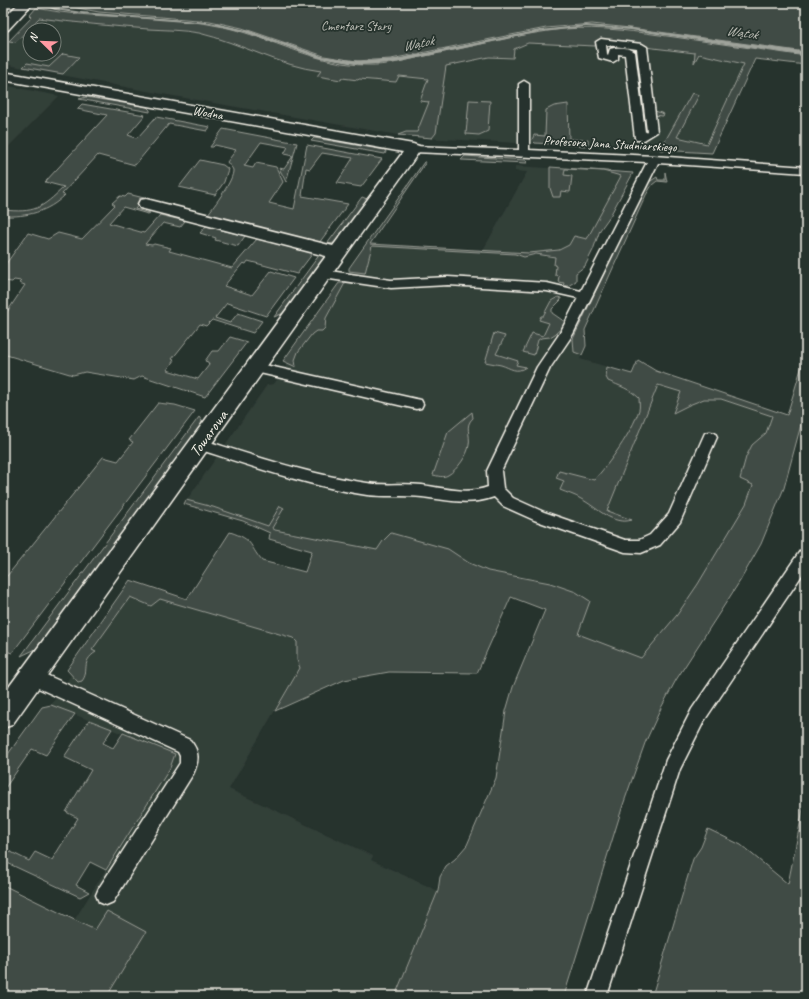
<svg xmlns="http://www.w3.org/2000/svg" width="809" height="999" viewBox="0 0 809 999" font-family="Caveat,sans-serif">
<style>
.built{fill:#333f39;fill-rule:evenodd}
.green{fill:#414b45;stroke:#9a9e96}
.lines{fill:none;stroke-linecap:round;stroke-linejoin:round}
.stream{fill:#9fa39b;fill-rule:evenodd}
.service-casing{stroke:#f4f1e8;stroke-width:3}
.minor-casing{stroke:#f4f1e8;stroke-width:3}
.tertiary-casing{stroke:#f4f1e8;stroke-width:3}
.service{fill:#26332d;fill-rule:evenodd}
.minor{fill:#26332d;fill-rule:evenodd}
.tertiary{fill:#26332d;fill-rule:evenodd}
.labels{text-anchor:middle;stroke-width:3.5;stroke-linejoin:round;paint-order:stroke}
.far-park-label{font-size:13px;fill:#bebfb7;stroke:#26332d}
.far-street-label{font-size:13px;fill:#f4f1e8;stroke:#26332d}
.far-water-label{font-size:14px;font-style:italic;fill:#bcbdb5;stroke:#26332d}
.street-label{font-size:16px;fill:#f4f1e8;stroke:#26332d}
</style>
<rect width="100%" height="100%" fill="#26332d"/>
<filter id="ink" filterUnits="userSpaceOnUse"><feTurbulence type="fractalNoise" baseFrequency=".025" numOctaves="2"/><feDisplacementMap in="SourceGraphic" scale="8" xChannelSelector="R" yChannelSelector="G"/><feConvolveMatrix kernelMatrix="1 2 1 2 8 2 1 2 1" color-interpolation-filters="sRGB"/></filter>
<g filter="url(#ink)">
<path class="built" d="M32,16L74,23L198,33L235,43L278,60L350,74L527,42L595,39L755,56L712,153L423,138L398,135L168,95L3,64V48ZM30,30H54V54H30Z
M3,85L59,96L3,152Z
M515,166L628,173L565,286L543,316L561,324L578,328L573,339L574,352L582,355L580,359L632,374L638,360L656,371L788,415L771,475L658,674L570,638L582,606L269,539L270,533L243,521L184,504L267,385L274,384L370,244L483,250L527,172L515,171Z
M130,580L187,599L319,635L229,789L373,856L371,860L438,891L395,996H107L131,956L70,927L169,768L175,755L51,705L71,675L67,670Z"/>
<path class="green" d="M51,3H806V52L630,28L592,24L546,28L391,59L355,61L324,56L242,28L210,21L99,12Z
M36,8C98,21 162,13 224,27C272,38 316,65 367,65C387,66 406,60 425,56C471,47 517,34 564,29C601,26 637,32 674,37C718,43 762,50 806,56V65L755,59L712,153L660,150L692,93L699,95L677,137L707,144L744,64L699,54L694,63L695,53L645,47L652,110L664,114L663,116L650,115L641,47L596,41L595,46L528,43L514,49L513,58L489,57L446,66L436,133L432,138L398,135L406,132H417L429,102L420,101L428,79L399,76L396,82L359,79L358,80L342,78L341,80L317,76L321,71C279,66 241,43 199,33C183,30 165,30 148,29C112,26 76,23 39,18L16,42L9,41L32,17L30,15Z
M63,54L79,57L63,74L23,67L27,63L49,67Z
M86,97L147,107L150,110V112L79,99Z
M469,100L490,101L488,131L479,135L466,134Z
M82,104L145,115L128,135L136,138L138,137L156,117L210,127L207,131L169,124L135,165L98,155L62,194L65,195C48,212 27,217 3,216V210C35,213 41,209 64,187L45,182L107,115L77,109Z
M568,104L569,139L588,140V146L535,143L532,140L534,135L545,136L546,110L554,106Z
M223,129L297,143L286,182L279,168L284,169L293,156L284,154L288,147L261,142L244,166L253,168L256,163L276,167L283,182L269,203L294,209L307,145L382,159L361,187L337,183L353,158L322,153L310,169L306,168L302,196L348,204L319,243L210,216L208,214C214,206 234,180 233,170C232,167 229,165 227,162L236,150L215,145L213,147H210Z
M314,138L385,150L386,152L385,154L311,141Z
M465,156L526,160L527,163L461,160Z
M200,160L223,165L228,169L224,182L215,195L179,187Z
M424,162H426L370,244L529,253L559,250L569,245L574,236L587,239L621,176L603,171L565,169L564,175L572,176L570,192L561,191L560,197H553L550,188V167L633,173L610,216L600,230L593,250L585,266L576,273V281L568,286H563L564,283L558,282L559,276L555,275L556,266L554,265L555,257L536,254L524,257L515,254L372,246L365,273L349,271V268Z
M665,172L667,182L657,181L652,185L646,195L585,330L586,346L582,355L574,352L573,339L629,221L649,182L657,177L658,180H665Z
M128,194L144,198L135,209L150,213L148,214L123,207L109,223L144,233L160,215L185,221L180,227L163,223L145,244L152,245L154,244L171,248L169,251L232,268L257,239L313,253L297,274L248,261L246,264L243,263L224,286L252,295L271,271L294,278L266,316L227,303L215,318L230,323L238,313L262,321L253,333L212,320L206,326L200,324L172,359L174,360L167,370L198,379L209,365L208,362L205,361L212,351H219L230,337L247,342L205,397L142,376L134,380L85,372L73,375L3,354V318L25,285L19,283L21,281L14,280L12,282L3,281V268L28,233L48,239L58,233L82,239L115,205L112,203L120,196L125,197Z
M362,197L367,199L335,243L327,244Z
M206,226L245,236L238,246L215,240L216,238L200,233Z
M320,254L324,258L284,313L274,317Z
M339,283H345L326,318L325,328L322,331H316L312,334L298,352L295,360L296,367L283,361Z
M558,297L561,298V300L552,309V313L565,322V325L555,334L550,337L541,338L538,340L534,355L523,352L532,333L543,336L549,323L539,320L541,316H543L551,301Z
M494,333L505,336L496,354L518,361L516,365L526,367C516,374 511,368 501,365C496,364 490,363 485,362Z
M806,352V406L784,488L761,544L740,581L676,680L661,708L645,743L623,805L564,996H395L438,891L440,877L446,866L455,859L467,845L496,778L506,711L513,687L545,610L511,597L477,673L389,672L344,680L275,711L300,668L297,660V642L293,638L160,599L151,606L130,597L92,650L96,652C80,662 90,671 82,681L78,682L67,670L130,580L187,599L230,532C254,540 248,544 262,561L305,572L312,551L269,539L270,533L243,521L184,504L186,500L213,507L268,526L280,506L284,508L272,528L275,530L377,550L383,541L391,533L448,549L469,563L488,571L550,583L576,592L590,601L578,634L641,658L677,615L698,584L746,504L753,485L740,479L746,457L752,445L766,433L772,416L721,399H704L689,405L673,413L681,392L658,385L607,511L632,520C612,526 597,507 581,499C575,495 567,493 560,490L564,481L556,478L559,471L594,480C609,464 632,432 639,410C640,406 639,402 639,398C630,389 620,386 608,381L606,377L607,367L632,374L638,360L656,371L787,415Z
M158,403L175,405L195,411L12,653L3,650V581L103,457L118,461L133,442L129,440Z
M472,412L473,418C464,426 471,434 469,445C468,455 457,470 448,475C443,478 438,476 433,475L448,432Z
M199,417L202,421L201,425L36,649L21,656Z
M51,705L75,714L46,755L32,749L3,791V761L42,707Z
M89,720L112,729L103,743L113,748L123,733L175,754L170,768L106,870L90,862L76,885L89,892L80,897L3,861V848L29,861L35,852L52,860L78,818L66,812L91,770L64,757Z
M806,794V996H652L693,859L701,847L708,829L741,845L788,884Z
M3,885L95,930L107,911L146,932L107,996H3Z"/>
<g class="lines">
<path class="stream" d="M36,3H43L56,8L82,12L210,22L247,30L322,56L361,61L395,59L540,30L586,25L630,28L806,52V56L630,30L586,27L540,32L395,63L361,65L319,58L244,32L210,24L82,14L55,10Z"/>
<g class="service-casing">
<path id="service" d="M601,39L642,44L647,47L657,132L644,140H636L635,138L625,55L618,54V59L613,62L599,58L596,42ZM606,45L637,49L647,131L645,132L635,52C629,47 617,47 610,49L608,55L607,54Z
M524,81L529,84V150L654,156L806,167V173L658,163L573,334L550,368L501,471L503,488L513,498L544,512L625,540H639L650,535L669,514L705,433L710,432L715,433L717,437L680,522L660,545L641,553L625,552L534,520L503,506L494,497C469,506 447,500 422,497C404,495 385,497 367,495C308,486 251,466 195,448L193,444L195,440L200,439C255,456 310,475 367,483C386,486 404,483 422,485C444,488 466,495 488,487L487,471L537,367L560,333L578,298L547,291L448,285L391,288L323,278L319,277L317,274L319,271L323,270L391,280L448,277L547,283L581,291L647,162L413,152L408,149L413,146L519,150V84Z
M256,363L416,399L421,400L423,404L421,408L416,409L251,371L249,368L251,365Z
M806,549V569L704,721L680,769L607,996H587L666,760L692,709L800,551Z
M31,668L190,740C200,752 199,761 193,774L113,902L106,905L99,902L96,895L99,888L180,763V756L178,752L25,682L22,676L25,670Z"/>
</g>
<g class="minor-casing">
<path id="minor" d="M3,72L413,144L419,146L421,149L12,725L3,728V695L326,256L140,208L138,204L140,200L146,199L333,246L403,152L3,80Z"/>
</g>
<g class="tertiary-casing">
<path id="tertiary" d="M19,3H33L8,30L3,31V19Z"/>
</g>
<use href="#service" class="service"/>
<use href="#minor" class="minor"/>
<use href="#tertiary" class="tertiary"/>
</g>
</g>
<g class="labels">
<g class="far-park-label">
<text x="356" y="30">Cmentarz Stary</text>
</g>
<g class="far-street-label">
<text transform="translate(208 112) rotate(10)" y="5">Wodna</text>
<text transform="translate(610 143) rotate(3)" y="5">Profesora Jana Studniarskiego</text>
</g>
<g class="far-water-label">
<text transform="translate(742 32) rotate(8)" y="5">Wątok</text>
<text transform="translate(418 43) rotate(-12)" y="5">Wątok</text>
</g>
<g class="street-label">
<text transform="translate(208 433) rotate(-54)" y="6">Towarowa</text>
</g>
</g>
<rect width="809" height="999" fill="none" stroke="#26332d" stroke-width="16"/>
<rect x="8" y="8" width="793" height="983" fill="none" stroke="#f4f1e8" stroke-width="1.5" filter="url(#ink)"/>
<g transform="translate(42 42) rotate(293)"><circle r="19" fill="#26332d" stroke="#787f78"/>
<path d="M0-3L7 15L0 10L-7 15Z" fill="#ff9aa2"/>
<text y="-6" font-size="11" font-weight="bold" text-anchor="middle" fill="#f4f1e8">N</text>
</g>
</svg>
